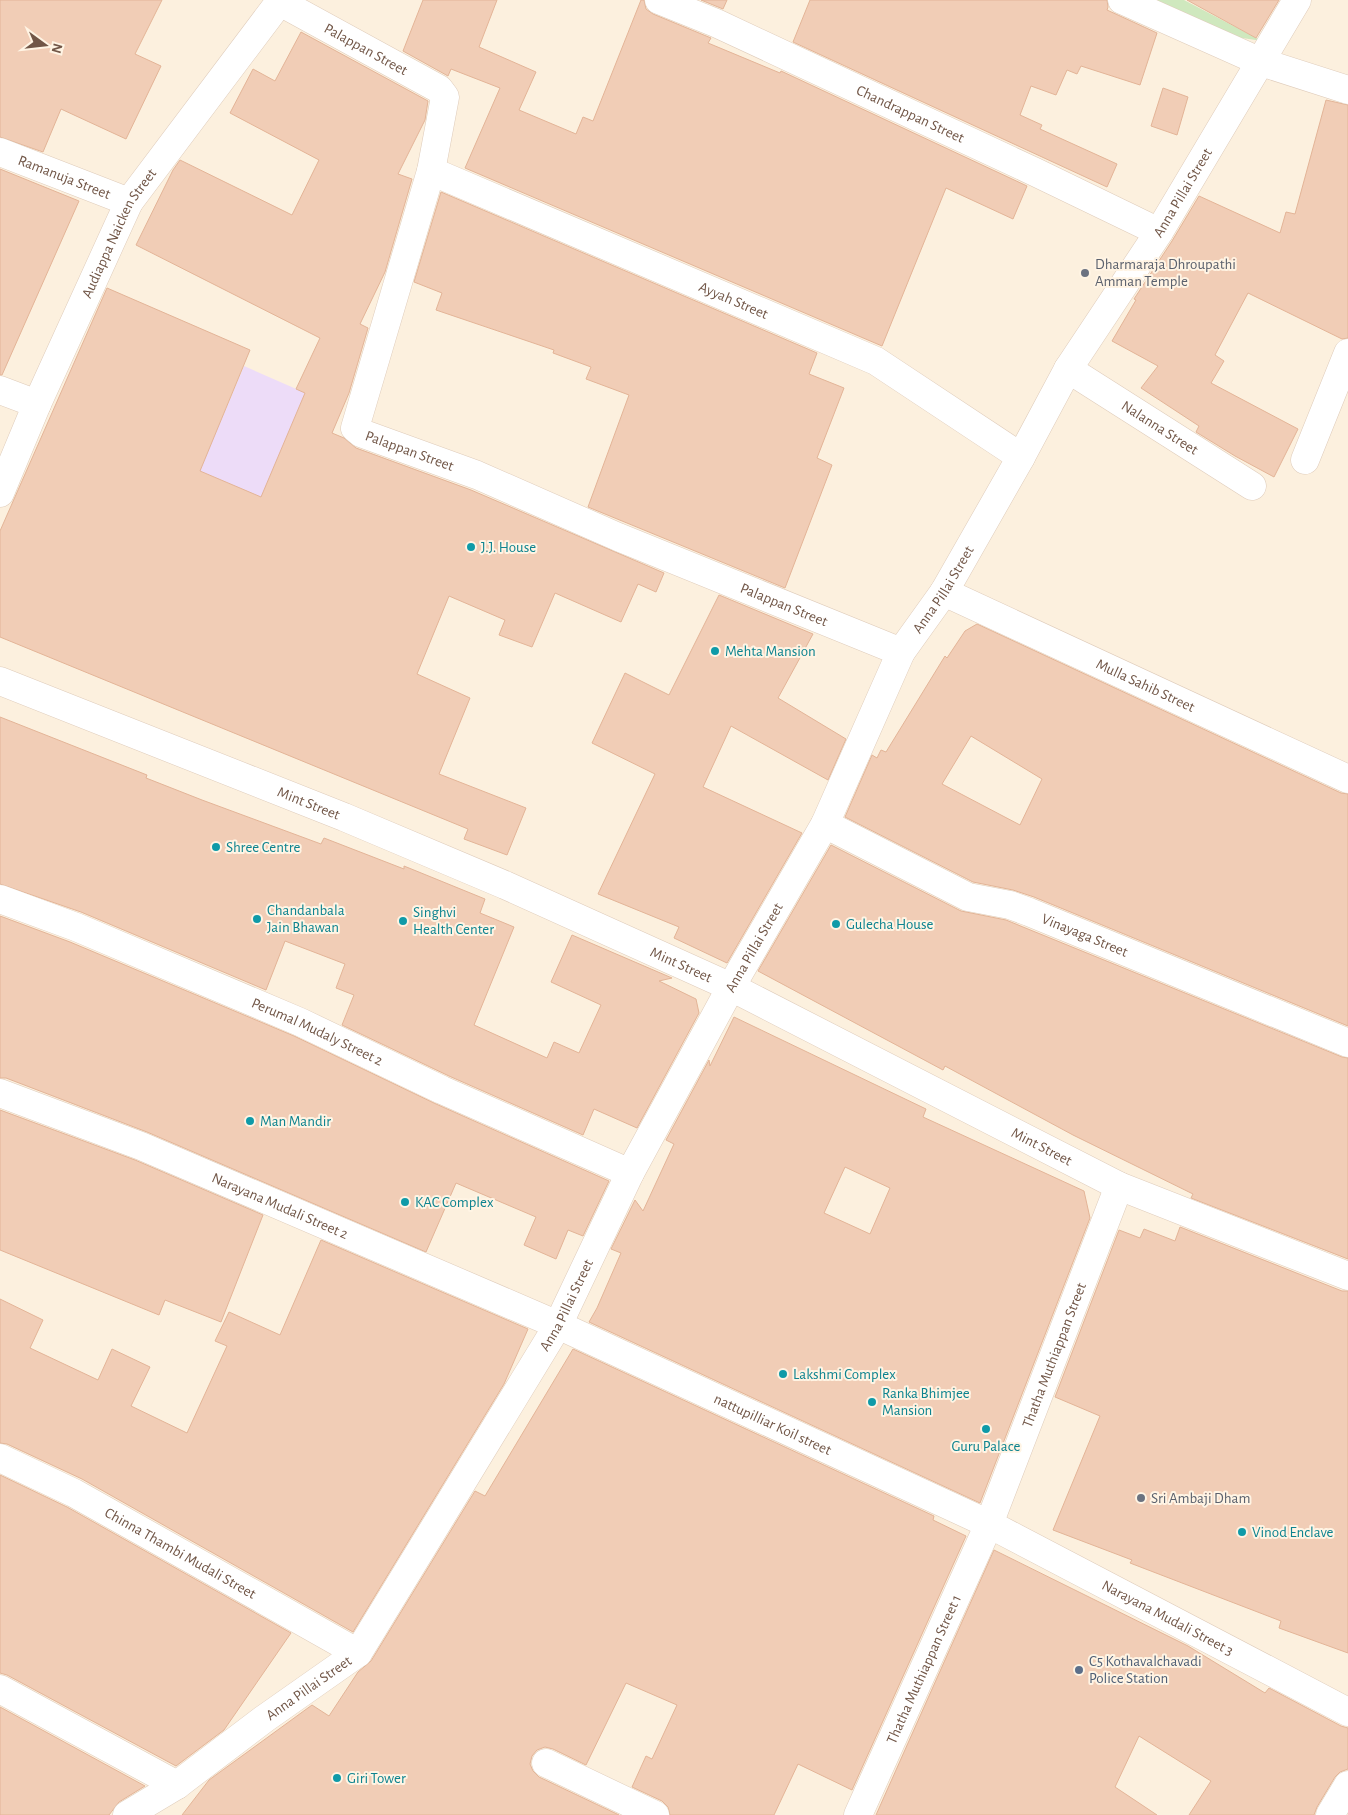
<svg xmlns="http://www.w3.org/2000/svg" width="1348" height="1815" viewBox="0 0 1348 1815" font-family="'Alegreya Sans',sans-serif">
<style>
.education{fill:#eddcf8}
.green{fill:#cfe8be}
.building{fill:#f1cdb6;stroke:#e3b497;fill-rule:evenodd}
.lines{fill:none;stroke-linecap:round;stroke-linejoin:round}
.minor-casing{stroke:#dfccbb;stroke-width:29}
.minor{stroke:#fff;stroke-width:28}
.worship-dot{fill:#6b7280;stroke:#fff4e4;stroke-width:2}
.culture-dot{fill:#0f9aa8;stroke:#fff4e4;stroke-width:2}
.service-dot{fill:#5c6f8a;stroke:#fff4e4;stroke-width:2}
.labels{text-anchor:middle;stroke-width:4;stroke-linejoin:round;paint-order:stroke}
.street-label{font-size:15px;fill:#715647;stroke:#fff4e4}
.worship-label{font-size:15px;fill:#5b616d;stroke:#fff4e4;text-anchor:start}
.culture-label{font-size:15px;fill:#0d838f;stroke:#fff4e4;text-anchor:start}
.service-label{font-size:15px;fill:#4e5e75;stroke:#fff4e4;text-anchor:start}
</style>
<rect width="100%" height="100%" fill="#fcf0de"/>
<path class="education" d="M75,360L220,423L244,366L342,409L326,447L329,520L119,455L47,425Z"/>
<path class="green" d="M1149,0H1184L1262,41L1223,35Z"/>
<path class="building" d="M0,0H162L135,54L161,66L126,139L61,109L43,152L0,137Z
M423,0H497L479,47L536,72L519,110L576,134L583,117L593,121L641,0H644L646,9L653,14L711,38L708,43L780,73L781,71L1027,186L1013,219L946,188L882,346L465,168L500,88L451,69L448,76L403,51Z
M701,0H727L723,9Z
M810,0H1107L1108,7L1107,10L1157,33L1140,85L1081,66L1077,74L1067,70L1056,95L1031,86L1020,115L1042,125L1040,129L1117,164L1107,187L793,42Z
M1187,0H1279L1256,38Z
M301,32L428,101L425,120L398,174L412,179L385,272L360,324L368,328L349,393L332,433L344,438L356,448L471,490L664,573L656,592L638,584L621,622L555,593L532,647L499,635L505,620L449,596L417,674L470,698L439,774L526,808L507,855L464,839L468,829L0,637V531L107,288L250,350L200,471L261,497L305,393L296,389L320,338L136,245L173,170L180,160L292,215L319,160L230,113L253,69L275,81Z
M1163,88L1188,97L1177,135L1151,126Z
M1326,100L1348,105V338L1342,339L1248,293L1215,355L1224,361L1211,383L1298,429L1274,477L1235,456L1196,432L1199,426L1141,388L1158,366L1112,341L1136,300L1134,299L1172,241L1199,196L1280,233L1286,212L1295,214Z
M0,169L79,201L2,375H0Z
M441,192L817,353L809,374L844,388L817,458L832,465L785,588L588,507L629,395L586,379L591,367L553,353L554,350L436,310L442,293L414,282Z
M719,595L813,634L778,698L846,739L828,780L731,726L703,787L802,833L727,963L674,938L679,927L598,894L655,774L592,743L625,673L669,695Z
M977,624L1341,793L1348,794V1026L1034,897L1013,890L973,882L845,817L872,755L877,758L881,750L886,752L945,656L947,658L965,631ZM971,736L1042,779L1020,825L942,784Z
M0,717L147,775L146,778L202,800L321,844L324,838L404,869V866L485,899L480,913L514,927L474,1025L547,1058L554,1042L579,1053L601,1005L551,982L572,935L672,978L659,981L696,999L699,1013L637,1128L594,1109L583,1135L449,1076L342,1025L354,995L336,988L345,964L285,941L266,990L81,912L0,884Z
M831,845L961,911L1006,920L1023,927L1342,1057L1348,1058V1259L1191,1198L1193,1194L1073,1135L945,1066L943,1070L758,971Z
M0,916L70,942L294,1036L436,1104L609,1181L583,1236L568,1230L556,1259L524,1245L536,1217L456,1183L426,1252L147,1132L6,1078H0Z
M734,1017L926,1109L923,1117L1084,1191L1090,1218L980,1503L589,1322L597,1308L621,1253L611,1249L635,1200L643,1211L674,1144L666,1140L709,1060L710,1066ZM845,1167L890,1188L870,1234L824,1213Z
M0,1110L135,1160L263,1215L221,1322L165,1300L159,1315L0,1250Z
M1180,1227L1342,1291H1348V1653L1279,1628L1281,1621L1130,1563L1132,1560L1053,1530L1100,1416L1055,1397L1119,1230L1140,1238L1144,1229L1175,1241Z
M321,1240L528,1329L504,1384L353,1632L82,1479L7,1444L0,1443V1299L43,1320L30,1348L98,1380L112,1349L150,1367L131,1406L187,1433L227,1346L215,1341L229,1312L280,1335Z
M573,1349L934,1516L933,1520L966,1536L852,1790L798,1764L774,1815H670L668,1807L662,1801L632,1787L646,1756L652,1759L677,1705L626,1683L586,1765L553,1749L545,1747L537,1750L532,1756L530,1764L533,1771L539,1777L619,1815H182L209,1780L312,1705L329,1716L358,1672L371,1661L475,1491L485,1496Z
M0,1475L67,1507L291,1633L224,1730L176,1766L7,1675L0,1673Z
M994,1550L1188,1646L1265,1693L1269,1688L1341,1726L1348,1728V1769L1340,1772L1335,1777L1317,1807L1314,1815H1189L1211,1781L1139,1736L1115,1787L1157,1815H876Z
M0,1707L145,1786L119,1802L109,1815H0Z"/>
<g class="lines">
<g class="minor-casing">
<g id="minor">
<path id="s1" d="M659,0L716,23L1035,172L1159,232"/>
<path d="M1122,0L1261,62L1348,90"/>
<path id="s2" d="M280,2L439,89L445,97L431,171L355,428L361,433L477,475L618,537L901,652"/>
<path id="s3" d="M0,152L129,202"/>
<path id="s4" d="M431,171L876,361L1021,457"/>
<path id="s5" d="M1068,369L1252,486"/>
<path d="M0,390L37,404"/>
<path d="M1305,460L1348,353"/>
<path id="s6" d="M0,493L37,404L129,202L281,0"/>
<path id="s7" d="M944,592L1348,779"/>
<path id="s8" d="M0,681L344,817L505,885L731,987L1119,1186L1348,1276"/>
<path id="s9" d="M825,824L968,897L1010,905L1029,912L1348,1043"/>
<path id="s10" d="M0,899L76,927L300,1022L442,1090L630,1173"/>
<path id="s11" d="M0,1093L141,1146L558,1325L989,1524L1348,1712"/>
<path id="s12" d="M0,1458L74,1493L358,1653"/>
<path d="M0,1689L177,1785"/>
<path d="M546,1763L655,1815"/>
<path id="s13" d="M127,1815L177,1785L264,1719L358,1653L558,1325L630,1173L731,987L825,824L901,652L944,592L1021,457L1068,369L1159,232L1297,0"/>
<path id="s14" d="M858,1815L989,1524L1119,1186"/>
<path d="M1330,1815L1348,1785"/>
</g>
</g>
<use href="#minor" class="minor"/>
</g>
<g class="worship-dot">
<circle cx="1085" cy="273" r="5"/>
<circle cx="1141" cy="1498" r="5"/>
</g>
<g class="culture-dot">
<circle cx="471" cy="547" r="5"/>
<circle cx="715" cy="651" r="5"/>
<circle cx="216" cy="847" r="5"/>
<circle cx="257" cy="919" r="5"/>
<circle cx="403" cy="921" r="5"/>
<circle cx="836" cy="924" r="5"/>
<circle cx="250" cy="1121" r="5"/>
<circle cx="405" cy="1202" r="5"/>
<circle cx="783" cy="1374" r="5"/>
<circle cx="872" cy="1402" r="5"/>
<circle cx="986" cy="1429" r="5"/>
<circle cx="1242" cy="1532" r="5"/>
<circle cx="337" cy="1778" r="5"/>
</g>
<circle class="service-dot" cx="1079" cy="1670" r="5"/>
<g class="labels">
<g class="street-label">
<text dy="5" stroke="none"><textPath href="#s2" startOffset="98">Palappan Street</textPath></text>
<text dy="5" stroke="none"><textPath href="#s1" startOffset="276">Chandrappan Street</textPath></text>
<text dy="5" stroke="none"><textPath href="#s3" startOffset="69">Ramanuja Street</textPath></text>
<text dy="5" stroke="none"><textPath href="#s13" startOffset="1962">Anna Pillai Street</textPath></text>
<text dy="5" stroke="none"><textPath href="#s6" startOffset="286">Audiappa Naicken Street</textPath></text>
<text dy="5" stroke="none"><textPath href="#s4" startOffset="329">Ayyah Street</textPath></text>
<text dy="5" stroke="none"><textPath href="#s5" startOffset="109">Nalanna Street</textPath></text>
<text dy="5" stroke="none"><textPath href="#s2" startOffset="594">Palappan Street</textPath></text>
<text dy="5" stroke="none"><textPath href="#s13" startOffset="1498">Anna Pillai Street</textPath></text>
<text dy="5" stroke="none"><textPath href="#s2" startOffset="999">Palappan Street</textPath></text>
<text dy="5" stroke="none"><textPath href="#s7" startOffset="222">Mulla Sahib Street</textPath></text>
<text dy="5" stroke="none"><textPath href="#s8" startOffset="332">Mint Street</textPath></text>
<text dy="5" stroke="none"><textPath href="#s9" startOffset="284">Vinayaga Street</textPath></text>
<text dy="5" stroke="none"><textPath href="#s13" startOffset="1092">Anna Pillai Street</textPath></text>
<text dy="5" stroke="none"><textPath href="#s8" startOffset="738">Mint Street</textPath></text>
<text dy="5" stroke="none"><textPath href="#s10" startOffset="344">Perumal Mudaly Street 2</textPath></text>
<text dy="5" stroke="none"><textPath href="#s8" startOffset="1142">Mint Street</textPath></text>
<text dy="5" stroke="none"><textPath href="#s11" startOffset="302">Narayana Mudali Street 2</textPath></text>
<text dy="5" stroke="none"><textPath href="#s13" startOffset="688">Anna Pillai Street</textPath></text>
<text dy="5" stroke="none"><textPath href="#s14" startOffset="500">Thatha Muthiappan Street</textPath></text>
<text dy="5" stroke="none"><textPath href="#s11" startOffset="841">nattupilliar Koil street</textPath></text>
<text dy="5" stroke="none"><textPath href="#s12" startOffset="204">Chinna Thambi Mudali Street</textPath></text>
<text dy="5" stroke="none"><textPath href="#s11" startOffset="1281">Narayana Mudali Street 3</textPath></text>
<text dy="5" stroke="none"><textPath href="#s14" startOffset="160">Thatha Muthiappan Street 1</textPath></text>
<text dy="5" stroke="none"><textPath href="#s13" startOffset="222">Anna Pillai Street</textPath></text>
</g>
<g class="worship-label">
<text x="1095" y="269">Dharmaraja Dhroupathi<tspan x="1095" dy="17">Amman Temple</tspan></text>
<text x="1151" y="1503">Sri Ambaji Dham</text>
</g>
<g class="culture-label">
<text x="481" y="552">J.J. House</text>
<text x="725" y="656">Mehta Mansion</text>
<text x="226" y="852">Shree Centre</text>
<text x="267" y="915">Chandanbala<tspan x="267" dy="17">Jain Bhawan</tspan></text>
<text x="413" y="917">Singhvi<tspan x="413" dy="17">Health Center</tspan></text>
<text x="846" y="929">Gulecha House</text>
<text x="260" y="1126">Man Mandir</text>
<text x="415" y="1207">KAC Complex</text>
<text x="793" y="1379">Lakshmi Complex</text>
<text x="882" y="1398">Ranka Bhimjee<tspan x="882" dy="17">Mansion</tspan></text>
<text x="986" y="1451" text-anchor="middle">Guru Palace</text>
<text x="1252" y="1537">Vinod Enclave</text>
<text x="347" y="1783">Giri Tower</text>
</g>
<g class="service-label">
<text x="1089" y="1666">C5 Kothavalchavadi<tspan x="1089" dy="17">Police Station</tspan></text>
</g>
</g>
<g transform="translate(45 45) rotate(105)" stroke="#fff4e4" stroke-width="4" paint-order="stroke">
<path d="M0-4L9 19L0 12L-9 19Z" fill="#715647"/>
<text y="-8" font-size="14" font-weight="bold" text-anchor="middle" fill="#715647">N</text>
</g>
</svg>
